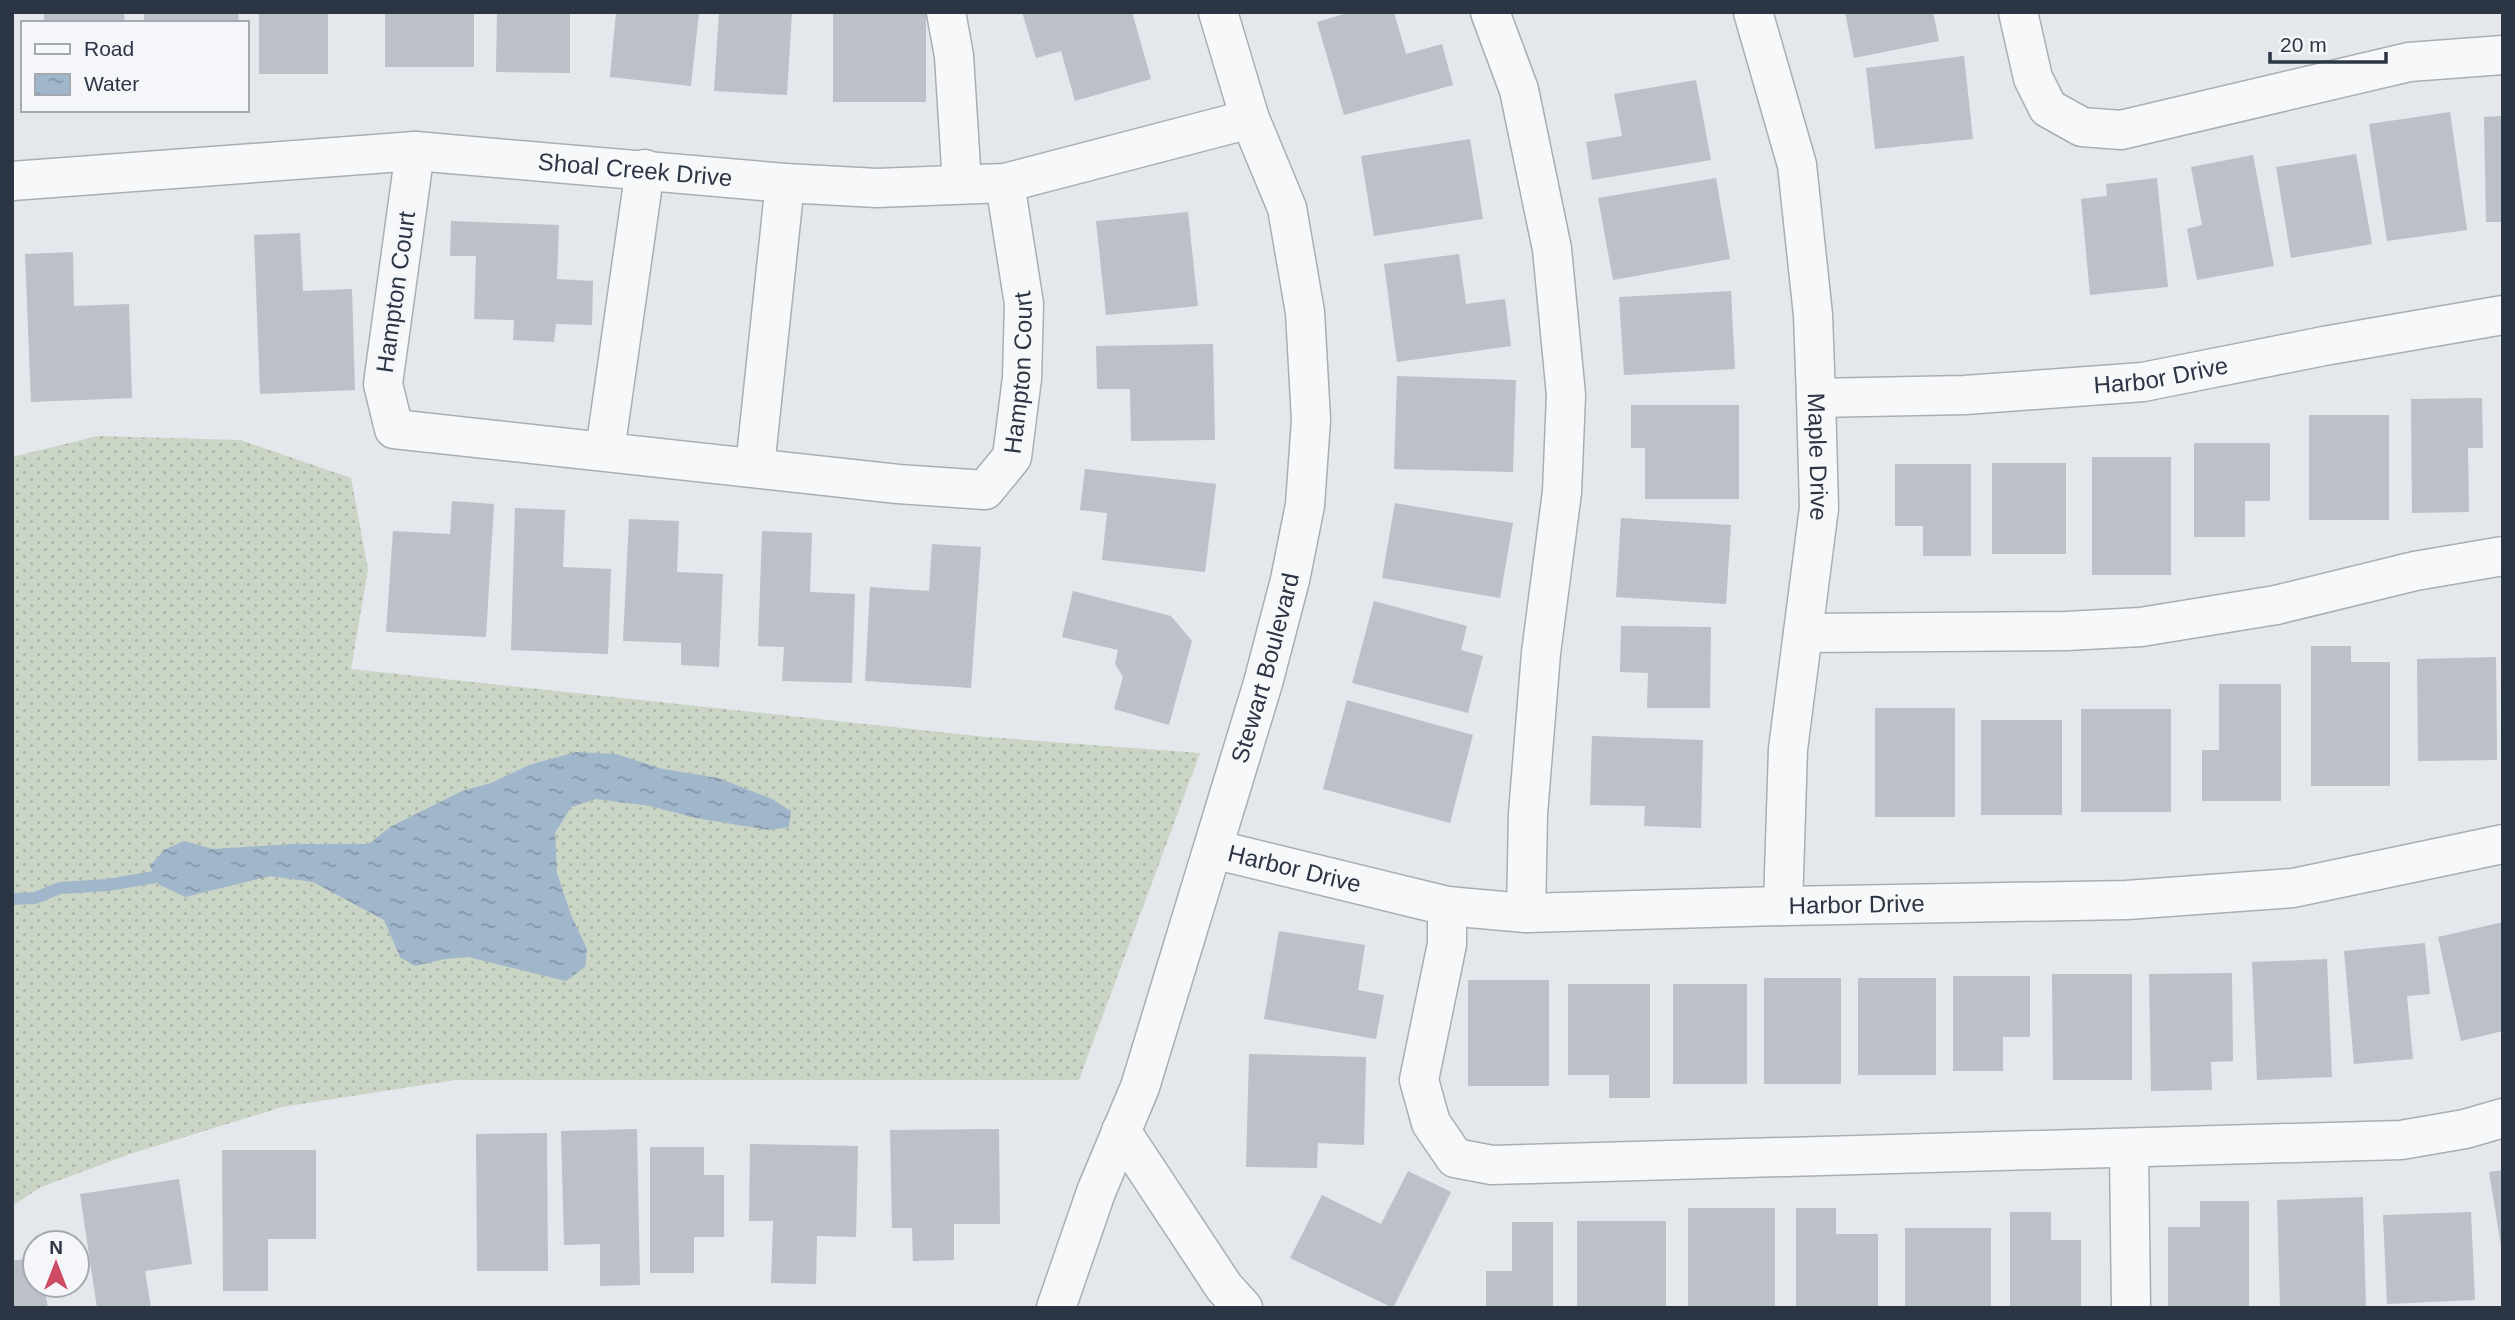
<svg xmlns="http://www.w3.org/2000/svg" width="2515" height="1320" viewBox="0 0 2515 1320" font-family="Helvetica,sans-serif">
<style>
.grass{fill:url(#grass-dots)}
.water{fill:url(#water-ripples)}
.lines{fill:none;stroke-linecap:round;stroke-linejoin:round}
.stream{stroke:#a0b6cb;stroke-width:12}
.building{fill:#bbc0c9}
.minor-casing{stroke:#a9aeb6;stroke-width:41}
.minor{stroke:#f7f8fa;stroke-width:38}
.labels{text-anchor:middle;stroke-width:6;stroke-linejoin:round;paint-order:stroke}
.street-label{font-size:24px;fill:#2b3544;stroke:#f4f6f9}
</style>
<defs>
<pattern id="grass-dots" width="8" height="8" patternUnits="userSpaceOnUse" patternTransform="scale(1.75)"><rect width="8" height="8" fill="#cad5c5"/><path d="M2 2h.1M6 6h.1" fill="none" stroke="#aeb7aa" stroke-width="1.8" stroke-linecap="round"/></pattern>
<pattern id="water-ripples" width="26" height="14" patternUnits="userSpaceOnUse" patternTransform="scale(1.75)"><rect width="26" height="14" fill="#a0b6cb"/><path d="M2 4q2-2 4 0t4 0M15 11q2-2 4 0t4 0" fill="none" stroke="#8395a6"/></pattern>
</defs>
<rect width="100%" height="100%" fill="#e4e7ec"/>
<path class="grass" d="M98,436L240,440L351,478L368,569L351,669L987,737L1200,753L1079,1080H455L282,1107L133,1153L41,1187L12,1206V457Z"/>
<path class="water" d="M576,752L616,754L663,769L718,778L770,798L791,811L789,827L769,830L696,818L650,806L596,799L571,807L555,833L557,873L571,915L587,949L585,967L566,981L468,957L445,959L415,966L400,957L384,920L313,882L270,876L185,897L158,884L150,866L164,850L184,841L213,849L294,844H369L390,827L462,791L491,783L529,765Z"/>
<g class="lines">
<path class="stream" d="M12,899L35,898L60,888L108,885L155,877"/>
</g>
<path class="building" d="M44,12H124L125,23H44Z
M144,12H238L239,23H144Z
M259,12H328V74H259Z
M385,12H474V67H385Z
M497,12H570V73L496,72Z
M616,12H699L691,86L610,77Z
M719,12H792L787,95L714,91Z
M833,12H926V102H833Z
M1022,12H1132L1151,79L1075,101L1061,51L1036,58Z
M1351,12H1394L1406,54L1442,44L1453,85L1344,115L1317,22Z
M1845,12H1933L1939,41L1854,58Z
M1964,56L1973,139L1875,149L1866,68Z
M1696,80L1711,160L1592,180L1586,142L1622,136L1614,94Z
M2450,112L2467,230L2387,241L2369,124Z
M2503,116V222H2486L2484,117Z
M1470,139L1483,219L1374,236L1361,156Z
M2356,154L2372,244L2291,258L2276,167Z
M2253,155L2274,266L2197,280L2187,229L2202,225L2191,167Z
M1716,178L1730,259L1613,280L1598,198Z
M2157,178L2168,287L2090,295L2081,199L2107,196L2106,184Z
M1188,212L1198,306L1106,315L1096,221Z
M451,221L559,225L557,279L593,281L592,325L556,324L554,342L513,340L514,320L474,319L476,256H450Z
M300,233L303,291L352,289L355,390L260,394L254,235Z
M73,252L74,306L129,304L132,398L31,402L25,254Z
M1459,254L1466,304L1505,299L1511,346L1397,362L1384,264Z
M1731,291L1735,369L1624,375L1619,297Z
M1213,344L1215,440L1131,441L1130,389H1097L1096,346Z
M1397,376L1516,380L1513,472L1394,469Z
M2482,398L2483,448H2468L2469,512L2412,513L2411,399Z
M1631,405H1739V499H1645V448H1631Z
M2309,415H2389V520H2309Z
M2194,443H2270V501H2245V537H2194Z
M2092,457H2171V575H2092Z
M1992,463H2066V554H1992Z
M1895,464H1971V556H1923V526H1895Z
M1085,469L1216,484L1205,572L1102,560L1107,513L1080,510Z
M452,501L494,504L486,637L386,632L393,531L450,534Z
M1395,503L1513,523L1500,598L1382,578Z
M515,508L565,510L563,567L611,569L608,654L511,650Z
M1621,518L1731,525L1726,604L1616,597Z
M629,519L679,521L677,572L723,574L719,667L681,665V643L623,641Z
M762,531L812,533L810,592L855,594L852,683L782,681L784,647L758,646Z
M932,544L981,547L971,688L865,681L870,587L929,591Z
M1073,591L1171,616L1192,641L1169,725L1114,709L1123,677L1115,664L1118,650L1062,637Z
M1374,601L1467,626L1461,650L1483,656L1468,713L1352,683Z
M1621,626L1711,627L1710,708H1647L1648,673L1620,672Z
M2311,646H2351V662H2390V786H2311Z
M2496,657L2497,760L2418,761L2417,659Z
M2219,684H2281V801H2202V750H2219Z
M1347,700L1473,735L1450,823L1323,789Z
M1875,708H1955V817H1875Z
M2081,709H2171V812H2081Z
M1981,720H2062V815H1981Z
M1592,736L1703,740L1701,828L1644,826L1645,806L1590,805Z
M2503,922V1031L2461,1041L2438,937Z
M1279,931L1365,945L1358,990L1384,995L1376,1039L1264,1019Z
M2425,943L2430,994L2407,996L2413,1059L2354,1064L2344,951Z
M2327,959L2332,1077L2257,1080L2252,962Z
M2232,973L2233,1061L2211,1062L2212,1090L2151,1091L2149,974Z
M2052,974H2132V1080H2053Z
M1953,976H2030V1037H2003V1071H1953Z
M1764,978H1841V1084H1764Z
M1858,978H1936V1075H1858Z
M1468,980H1549V1086H1468Z
M1568,984H1650V1098H1609V1075H1568Z
M1673,984H1747V1084H1673Z
M1249,1054L1366,1057L1364,1145L1318,1143L1317,1168L1246,1167Z
M637,1129L640,1285L600,1286V1244L564,1245L561,1131Z
M999,1129L1000,1224H954V1260L913,1261L912,1228H892L890,1130Z
M547,1133L548,1271H477L476,1134Z
M750,1144L858,1146L856,1237L817,1236L816,1284L771,1283L773,1221H749Z
M650,1147H704V1175H724V1237H694V1273H650Z
M222,1150H316V1239H268V1291H223Z
M2503,1170V1246H2501L2489,1172Z
M1408,1171L1451,1192L1393,1308L1290,1258L1322,1195L1381,1224Z
M179,1179L192,1264L145,1271L151,1308H97L80,1194Z
M2363,1197L2366,1308H2280L2277,1200Z
M2200,1201H2249V1308H2168V1227H2200Z
M1688,1208H1775V1308H1688Z
M1796,1208H1836V1234H1878V1308H1796Z
M2010,1212H2051V1240H2081V1308H2010Z
M2471,1212L2475,1300L2387,1304L2383,1215Z
M1577,1221H1666V1308H1577Z
M1512,1222H1553V1308H1486V1271H1512Z
M1905,1228H1991V1308H1905Z
M35,1257V1285H44L48,1308H12V1261Z"/>
<g class="lines">
<g class="minor-casing">
<g id="minor">
<path d="M946,12L954,56L962,184"/>
<path d="M1490,12L1519,90L1552,249L1566,395L1562,492L1541,653L1528,814L1526,913"/>
<path id="s1" d="M1753,12L1797,165L1813,315L1816,398L1819,508L1788,749L1783,906"/>
<path d="M2018,12L2033,78L2048,108L2082,127L2121,130L2409,62L2503,55"/>
<path id="s2" d="M415,151L383,384L394,429L898,484L985,490L1012,457L1022,378L1024,304L1005,183"/>
<path id="s3" d="M12,181L415,151L785,183L877,188L1005,183L1250,119"/>
<path id="s4" d="M1816,398L1965,395L2143,382L2324,346L2503,315"/>
<path d="M605,451L645,169"/>
<path d="M755,467L785,183"/>
<path d="M1803,633L2066,631L2141,627L2276,605L2415,571L2503,556"/>
<path id="s5" d="M1213,849L1447,906L1526,913L1783,906L2127,900L2293,888L2503,844"/>
<path d="M1447,906V944L1419,1080L1431,1123L1455,1158L1492,1165L2401,1140L2465,1129L2503,1118"/>
<path d="M1121,1131L1224,1287L1243,1308"/>
<path d="M2129,1149L2131,1308"/>
<path id="s6" d="M1056,1308L1096,1192L1140,1087L1263,683L1290,580L1305,505L1311,420L1305,312L1287,208L1250,119L1218,12"/>
</g>
</g>
<use href="#minor" class="minor"/>
</g>
<g class="labels">
<g class="street-label">
<text dy="8" stroke="none"><textPath href="#s3" startOffset="625">Shoal Creek Drive</textPath></text>
<text transform="translate(396 292) rotate(-82)" y="8">Hampton Court</text>
<text dy="8" stroke="none"><textPath href="#s2" startOffset="1003">Hampton Court</textPath></text>
<text dy="8" stroke="none"><textPath href="#s4" startOffset="346">Harbor Drive</textPath></text>
<text dy="8" stroke="none"><textPath href="#s1" startOffset="452">Maple Drive</textPath></text>
<text dy="8" stroke="none"><textPath href="#s6" startOffset="674">Stewart Boulevard</textPath></text>
<text dy="8" stroke="none"><textPath href="#s5" startOffset="84">Harbor Drive</textPath></text>
<text dy="8" stroke="none"><textPath href="#s5" startOffset="651">Harbor Drive</textPath></text>
</g>
</g>
<rect width="2515" height="1320" fill="none" stroke="#2b3544" stroke-width="28"/>
<rect x="21" y="21" width="228" height="91" fill="#f4f6f9" stroke="#a4a9b1" stroke-width="2"/>
<rect x="35" y="44" width="35" height="10" fill="#f7f8fa" stroke="#a4a9b1" stroke-width="2"/>
<text x="84" y="56" font-size="21" fill="#2b3544">Road</text>
<rect x="35" y="74" width="35" height="21" fill="url(#water-ripples)" stroke="#a4a9b1" stroke-width="2"/>
<text x="84" y="91" font-size="21" fill="#2b3544">Water</text>
<g transform="translate(56 1264)"><circle r="33" fill="#f4f6f9" stroke="#a4a9b1" stroke-width="2"/>
<path d="M0-5L12 26L0 18L-12 26Z" fill="#cd4c64"/>
<text y="-10" font-size="19" font-weight="bold" text-anchor="middle" fill="#2b3544">N</text>
</g>
<path d="M2270 52v10h116v-10" fill="none" stroke="#2b3544" stroke-width="3.5"/>
<text x="2280" y="52" font-size="21" fill="#2b3544" stroke="#f4f6f9" stroke-width="5" paint-order="stroke">20 m</text>
</svg>
